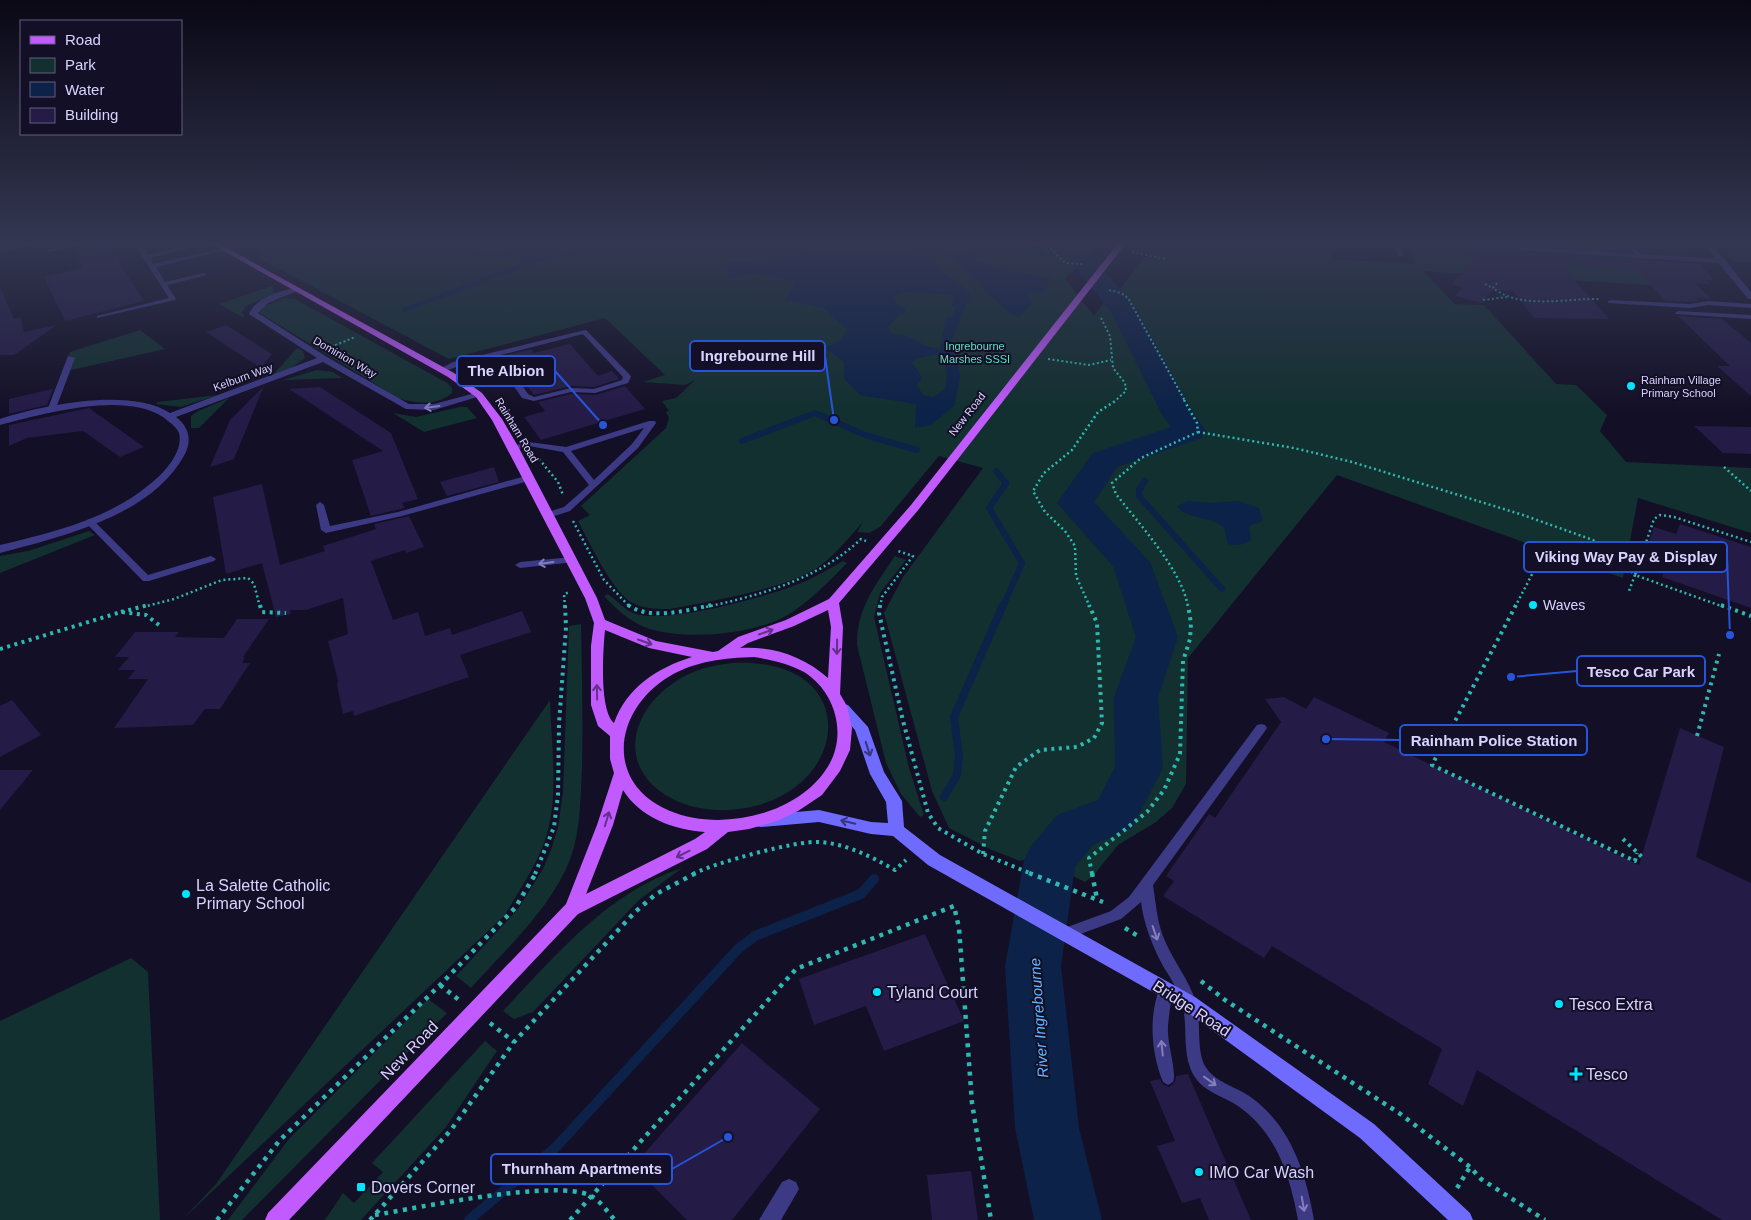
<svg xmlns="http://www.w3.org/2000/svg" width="1751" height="1220" viewBox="0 0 1751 1220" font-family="Arial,sans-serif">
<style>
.green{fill:#12302f}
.water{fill:#0c2248;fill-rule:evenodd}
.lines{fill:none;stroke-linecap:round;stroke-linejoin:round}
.stream-far3{stroke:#0c2248;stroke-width:4.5}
.stream-far2{stroke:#0c2248;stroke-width:6}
.stream-far1{stroke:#0c2248;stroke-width:8}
.stream{stroke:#0c2248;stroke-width:10}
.river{fill:#0c2248;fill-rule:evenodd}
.building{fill:#241b47}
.path-far3{stroke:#2fb8b0;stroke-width:2;stroke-dasharray:2 2.5;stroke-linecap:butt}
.path-far2{stroke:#2fb8b0;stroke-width:2.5;stroke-dasharray:2 3;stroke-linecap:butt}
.path-far1{stroke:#2fb8b0;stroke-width:4;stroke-dasharray:3 4.5;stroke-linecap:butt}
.path{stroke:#2fb8b0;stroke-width:4.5;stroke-dasharray:4 5.5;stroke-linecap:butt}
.service{fill:#3d3a85;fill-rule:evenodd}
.minor{fill:#3d3a85;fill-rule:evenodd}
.tertiary{fill:#3d3a85;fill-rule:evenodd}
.secondary{fill:#6f6bff;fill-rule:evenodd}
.primary{fill:#c25bff;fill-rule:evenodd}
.oneway{stroke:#837fbc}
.oneway2{stroke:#623188}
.oneway3{stroke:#38347d}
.poi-dot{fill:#00e5ff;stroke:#130f26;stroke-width:2}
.labels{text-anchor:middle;stroke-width:4;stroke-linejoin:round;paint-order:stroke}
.far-park-label{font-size:11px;fill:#5fe0c0;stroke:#130f26}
.far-street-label{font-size:11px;fill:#d9d4ff;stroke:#130f26}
.far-poi-label{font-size:11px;fill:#d9d4ff;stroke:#130f26;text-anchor:start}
.poi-label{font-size:14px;fill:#d9d4ff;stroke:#130f26;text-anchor:start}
.water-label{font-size:15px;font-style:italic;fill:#62b6ff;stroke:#130f26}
.near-poi-label{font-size:16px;fill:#d9d4ff;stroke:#130f26;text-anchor:start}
.near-street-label{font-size:16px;fill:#d9d4ff;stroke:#130f26}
.leader{fill:none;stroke:#2655da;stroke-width:2}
.callout-dot{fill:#2655da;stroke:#130f26;stroke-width:2}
.callout{fill:#130f26;stroke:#2655da;stroke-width:2}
.callout-label{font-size:15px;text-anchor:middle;font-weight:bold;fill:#d9d4ff}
</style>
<rect width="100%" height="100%" fill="#130f26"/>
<path class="green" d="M234,242H1098L1084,260L1065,278L1094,316L1103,303L1121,288L1144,257L1152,259L1155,255L1140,251L1147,242H1336L1339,252L1331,251L1333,259L1415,264L1406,242H1489L1483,245L1496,251L1570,255L1582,268L1573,255L1640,259L1666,286L1423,271L1455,304L1484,305L1556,384L1576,385L1607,415L1600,431L1626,462L1751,468V533L1638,498L1623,578L1337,475L1188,658L1186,784L1172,808L1156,822L1118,845L1093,876L1085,882L1033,857L1020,861L992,850L949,828L932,791L884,613L903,577L983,468L939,456L880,527L869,533L857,532L863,522C848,538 835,556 817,568C785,589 708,602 670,609C658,609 646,609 635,604C613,595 590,543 578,521L590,515L581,506L666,428L669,418L666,412L669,411L662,401L676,398L695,380L685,385L643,382L665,375L605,318L449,359L257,257L260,253L244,244Z
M1717,242H1751V263L1735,262Z
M272,286L275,293L246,306L242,312L244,318L219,304Z
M285,298L295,299L447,383L452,388V393C437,406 416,404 398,398L260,313L264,306Z
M140,330L165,349L62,372L70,352Z
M297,348L303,351L305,358L291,368L273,375Z
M317,370L333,372L342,378L283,380Z
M218,395L181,407L156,404L157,402Z
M229,398L199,428H191V416L198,411Z
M460,407H467L477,418L424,432L393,413L416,417Z
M89,531L95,535L0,573V556L28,551Z
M895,556L906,560L880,593L874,617L909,768L924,815L920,817L901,794L886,763L857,645C856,610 876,584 895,556Z
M843,561L847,563C827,583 809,603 784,617C749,635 686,640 650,629C631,623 617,610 604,596L608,594C616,600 624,609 633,613C664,626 774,595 806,581C818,575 831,568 843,561Z
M581,624C582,672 583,721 582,769C580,804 581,841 564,873C542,917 503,952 471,988L456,976L518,909L543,869L552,847L558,827L563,792L569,626Z
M732,663C874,656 849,810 721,810C701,810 681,805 664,794C616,762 634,708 675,682C692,670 712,665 732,663Z
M550,700C551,741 558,786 549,826C542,858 521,887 505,915L182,1220L216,1184Z
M682,868L639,900L533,1012L514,1019L503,1011C555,956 608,892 682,868Z
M131,958L148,972L160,1220H0V1021Z
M428,999L447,1013L242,1220H228L289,1139Z
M485,1041L497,1051L446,1127L361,1220H325L343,1193L354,1203L383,1172L372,1163Z"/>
<path class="water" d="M441,242H534L497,253L451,246Z
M822,242H903L971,293L949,347L958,362L960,378L954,406L931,425L915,428L916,404L860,395L844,379V362L825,348L841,340L847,330L824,308L785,300L796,282L755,273L729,279L726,261L765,264ZM903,292L954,295L952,306L955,308L952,317L946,318L940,349L926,346L908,336L891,333L888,327L900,314L905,313V308L897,304L893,297ZM939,354C948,363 948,377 945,389L933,397L923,395L917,385L921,379L919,372L911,362L919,358Z
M936,242H968L972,247L973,260L1002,270L1050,278L1045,292L1030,293L1029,298L1032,303L1020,317L1011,315Z
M1187,501L1213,503L1238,501L1259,508L1263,521L1249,526L1251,540C1244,545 1236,546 1228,544L1224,527C1209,516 1190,520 1177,507Z"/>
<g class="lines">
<path class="stream-far3" d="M404,310L585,242"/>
<path class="stream-far2" d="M742,441L815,413L865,435L917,450
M996,471L1006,483L989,508L1022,563L1003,607
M1145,481L1139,490V496L1222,589"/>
<path class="stream-far1" d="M944,797L957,775L959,757L954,717L1003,605"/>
<path class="stream" d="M469,1220L556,1147L738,949L755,936L861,894L874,879"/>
<path class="river" d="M1062,242H1086L1089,251L1138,312L1192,411L1206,431L1201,438L1117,467L1094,502L1150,562L1178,637L1158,697L1163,768L1132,828L1093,845L1075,867L1061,966L1079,1128L1102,1220H1034L1015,1128L1005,966L1024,860L1032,845L1057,815L1098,800L1115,767L1114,697L1136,637L1113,566L1057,503L1093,453L1171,427L1161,413L1112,314L1068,257Z"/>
</g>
<path class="building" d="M1440,242H1621L1630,252L1494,243L1491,248L1497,251L1700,264L1714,281L1706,280L1710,284L1694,283L1712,299L1696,298L1699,301L1690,302L1665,301L1638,270L1560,264L1609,319L1534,318L1513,291L1493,290L1481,303L1455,296L1463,287L1452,284L1477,257L1439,244Z
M1631,242H1683L1694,256L1642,252Z
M108,246L144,301L65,321L44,277L83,268L75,253Z
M0,287L14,319L21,317L24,332L57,325L14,355H0Z
M1678,316L1722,319L1751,343V396L1717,366H1730Z
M226,325L272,354L261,368L206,332Z
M570,344L598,376L612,371L619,379L594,387L571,386L534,395L504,356L531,349L534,353Z
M264,386L234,459L210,467L230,420Z
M625,386L645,409L541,440L524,417L545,411L538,402L571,394L596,395Z
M320,387L391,433L418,499L402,503L405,508L371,516L352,460L383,451L289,389Z
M52,389H53L47,405L9,414V399Z
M89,408L144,447L120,457L83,431L27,438L9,446V425Z
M1694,426L1751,427V454L1723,453Z
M494,467L499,482L447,496L440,482Z
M262,484L280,565L325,551L323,546L376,529L374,524L409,516L424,547L407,553L405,550L371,561L393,620L418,612L425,636L450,628L452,635L522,611L531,632L460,655L469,677L354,716L353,711L343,714L337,685L338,681L328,641L348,634L343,598L306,610H290L291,614L276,617L262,563L226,574L213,497Z
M1680,524L1751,547V608L1662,577L1664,570L1642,562L1654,527L1676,534Z
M237,619H269L243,657H245L242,663H250L220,709H205L193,725L114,728L148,679H128L135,670H118L129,657H115L135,632H179L175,637L224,638Z
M1284,697L1306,709L1314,697L1389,733L1384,742L1639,865L1680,728L1724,747L1696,857L1751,883V1220H1722L1477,1070L1463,1106L1428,1084L1442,1049L1272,946L1264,958L1163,896L1174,881L1166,876L1209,814L1215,818L1281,722L1265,699Z
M12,700L41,735L0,757V706Z
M0,770H33L0,810Z
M925,934L964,1021L884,1051L866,1006L814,1025L799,979Z
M742,1043L820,1109L732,1220H687L633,1166Z
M1188,1074L1251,1220H1209L1200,1198L1182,1203L1157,1146L1175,1141L1150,1081L1160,1079L1162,1084L1169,1087L1175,1082L1176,1076Z
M971,1171L978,1220H932L927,1175Z"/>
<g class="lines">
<path class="path-far3" d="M1024,242L1051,249L1065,263L1082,264
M1132,252L1166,259
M1497,283L1493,288C1521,310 1567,298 1600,299
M1485,284L1493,288
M1109,290L1121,293L1128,298L1185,401
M1483,300L1507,297
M1101,318L1110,336L1113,368L1125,383L1126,391L1115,401
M331,347L355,337
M1048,359L1089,365L1111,360"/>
<path class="path-far2" d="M1184,400L1197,423L1198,432L1141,458L1112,483L1116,494C1139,524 1182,570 1188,607
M1198,432L1294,448L1352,462L1523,515L1593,540L1608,550L1635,575L1629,591
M539,459L558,482L563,495
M1724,467L1751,491
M573,521L604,580L630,607
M143,607L174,599L222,580L248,578L254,584L260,607
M565,607L564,594L570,592
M706,607C761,595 819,579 861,539L866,541
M880,607L882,597L913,556L898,551
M1090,607L1076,576L1075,546L1065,531L1045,512L1033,491L1044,473L1072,450L1098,412L1117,400
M1515,607L1540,559
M1724,607L1635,575L1654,519L1660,515L1674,517L1751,542"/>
<path class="path-far1" d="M260,605L262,612L286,613
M628,605C650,621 688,610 712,605
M880,605L879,613L903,721L928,813L938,828L983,854L1032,874
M1516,605L1432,765L1635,861L1637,853
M1721,605L1751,616
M121,612L148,605
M0,649L121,612L146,615L159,625
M1697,736L1719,654
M1623,839L1642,857
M983,854L985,831L1016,767L1040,750L1077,747L1094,738L1102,723L1097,623L1089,605
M535,874L554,827L558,795L559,724L566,627L565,605
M693,874C714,863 797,840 820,842C847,844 872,857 895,870L906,860
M1092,874L1089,858L1147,812L1164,790L1180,754L1183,661L1190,639L1191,623L1188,605"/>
<path class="path" d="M1029,873L1103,902
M1092,873L1097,899
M1125,928L1138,936
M1201,981L1225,1000L1399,1113L1470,1167L1481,1179L1545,1220
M440,985L459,1000
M490,1023L514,1042
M1457,1188L1470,1167
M375,1215C417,1208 558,1178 591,1196C600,1200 608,1213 615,1220
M217,1220L280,1140L440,985L515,908L536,873
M370,1220L451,1130L514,1042L635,912L656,894L696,873
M570,1220L796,969L954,906L959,928L972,1103L991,1220"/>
<path class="service" d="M80,242H89L49,252L46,250Z
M133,242H139L148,255L205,242H214L150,258L153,264L224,248L227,250L156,267L165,282L204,273L207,275L167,285L176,299L175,300L97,318V316L169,298Z
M1623,242H1629L1641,254V256H1637Z
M1610,300L1690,304L1708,301L1751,304V308L1708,305L1690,308L1608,303V301Z
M1678,311L1751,315V319L1676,314L1675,313Z
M585,330L587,331L630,375L631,377L628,383L595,393L571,392L534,401L522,398L511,382L478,361L459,366L442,372L438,370L453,362ZM583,334L623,377L622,380L594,389L571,388L534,397L528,394L517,378L485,359Z
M68,356L75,358L56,408L52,410H49L48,408Z
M649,421H655L656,423L638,448L570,511L548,518L544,515L545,513L564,507L589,485L563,452L529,446L514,450L510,448L511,446L529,442L566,447ZM644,428L632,444L594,480L571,451Z
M529,475L532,476V480L402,516L326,533L321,530L316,505L320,502L324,505L330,526L398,512Z
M90,519L93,520L148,575L211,556L216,559L214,561L149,581H143L87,524L85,522L87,520Z
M572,557L575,558L577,560L575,562L520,568L515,565L520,562Z
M1261,724L1265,725L1267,728L1265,731L1153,885C1156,904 1157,923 1165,941C1174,962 1189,980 1196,1002C1202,1021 1195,1053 1207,1069C1218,1084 1238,1087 1252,1098C1291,1127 1306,1173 1314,1220H1298C1290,1176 1277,1133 1238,1106C1225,1097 1207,1093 1197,1080C1180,1058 1189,1028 1182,1003C1178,990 1170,977 1163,966C1152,945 1144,925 1141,902L1121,919L1067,939L1062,937L1060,933L1062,929L1111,911L1129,897L1257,725Z
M1166,983L1171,985C1174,992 1167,1021 1168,1032C1168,1045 1177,1074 1173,1082L1168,1085L1163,1082C1151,1053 1148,1014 1161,985Z"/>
<path class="minor" d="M33,242H47L0,252V248Z
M1393,242H1399L1404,256H1398Z
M1494,245L1720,259L1724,261L1720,263L1497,249L1493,247Z
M293,288L300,290L268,303L258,313L327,357L409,404H434L479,392L484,395L434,410L406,409L323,362L176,417C189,427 192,440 185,454C152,516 63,536 0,553V545C51,533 109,519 150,484C163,474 184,452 179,433C176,426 169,422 163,417C123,391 43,414 0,425V419C43,405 130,387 170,413L317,358L249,314C257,297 276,293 293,288Z
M789,1179L796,1182L799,1189L781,1220H759L782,1182Z"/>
<path class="tertiary" d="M1702,242H1710L1751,292V299H1748Z"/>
<path class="secondary" d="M843,704L848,705L868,727L884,772L902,801L904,827L940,855L1195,997L1374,1124L1470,1213L1473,1220H1448L1360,1138L1183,1009L928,865L893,836L871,834L819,822L761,827L756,826L753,821L756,816L761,815L819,810L871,822L888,823L886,802L870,774L855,730L836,709L838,705Z"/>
<path class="primary" d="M208,242H216L454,373L482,393L502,419L519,448L597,598L605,620L656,641L713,652L718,651L738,637L786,620L829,599L911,505L1119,242H1127L919,509L839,603L843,627L840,694L847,706L852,728L850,750L840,771L822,795L798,811L777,821L749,829L728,832L707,849L578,914L289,1220H265L268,1213L566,904L597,825L614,773L610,759V736L598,726L591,705V646L594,623L585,598L492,420L476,397L448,377ZM828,610L831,627L828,678C803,656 773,646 740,648L748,643L794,626ZM605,630L649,648L692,657C657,668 627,687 614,723C599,710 603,650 605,630ZM754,657C772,660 788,663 804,672C836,692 848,736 827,768C797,815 721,832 670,811C603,783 614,709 670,676C695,661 725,658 754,657ZM623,790C640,818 675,830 705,832L695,839L586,894L613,825Z"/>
</g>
<defs><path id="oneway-shaft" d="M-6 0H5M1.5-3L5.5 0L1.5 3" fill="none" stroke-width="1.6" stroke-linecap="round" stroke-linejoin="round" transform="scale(1.25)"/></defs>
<g class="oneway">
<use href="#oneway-shaft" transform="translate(432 407) rotate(172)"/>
<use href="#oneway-shaft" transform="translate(546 563) rotate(172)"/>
<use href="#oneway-shaft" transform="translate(1155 933) rotate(71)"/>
<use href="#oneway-shaft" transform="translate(1162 1048) rotate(-96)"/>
<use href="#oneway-shaft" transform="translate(1210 1081) rotate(36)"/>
<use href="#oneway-shaft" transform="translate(1303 1204) rotate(80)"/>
</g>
<g class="oneway2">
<use href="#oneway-shaft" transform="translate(766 632) rotate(-19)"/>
<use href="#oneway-shaft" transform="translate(645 642) rotate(19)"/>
<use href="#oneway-shaft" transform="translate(837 647) rotate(91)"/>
<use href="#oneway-shaft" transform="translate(597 692) rotate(-91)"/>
<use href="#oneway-shaft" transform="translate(607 819) rotate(-73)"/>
<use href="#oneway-shaft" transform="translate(683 854) rotate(154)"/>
</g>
<g class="oneway3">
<use href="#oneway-shaft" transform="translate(868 749) rotate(72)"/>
<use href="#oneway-shaft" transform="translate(848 822) rotate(-167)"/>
</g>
<linearGradient id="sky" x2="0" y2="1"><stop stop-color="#0a0815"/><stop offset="0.59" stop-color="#333752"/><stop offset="1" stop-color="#333752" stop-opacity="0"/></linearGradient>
<rect width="1751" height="412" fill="url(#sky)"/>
<g class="poi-dot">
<circle cx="1631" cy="386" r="5"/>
<circle cx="1533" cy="605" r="5"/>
<circle cx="186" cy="894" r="5"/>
<circle cx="877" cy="992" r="5"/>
<circle cx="1559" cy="1004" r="5"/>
<path d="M1573.5 1066.5h5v5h5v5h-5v5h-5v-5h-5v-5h5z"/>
<circle cx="1199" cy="1172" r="5"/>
<rect x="356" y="1182" width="10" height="10" rx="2.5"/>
</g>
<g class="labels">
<g class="far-park-label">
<text x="975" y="350">Ingrebourne<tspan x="975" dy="13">Marshes SSSI</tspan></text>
</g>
<g class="far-street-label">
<text transform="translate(345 357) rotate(30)" y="4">Dominion Way</text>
<text transform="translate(243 377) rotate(-20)" y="4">Kelburn Way</text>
<text transform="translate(967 414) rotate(-52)" y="4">New Road</text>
<text transform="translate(517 430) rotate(59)" y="4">Rainham Road</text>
</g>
<g class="far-poi-label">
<text x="1641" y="384">Rainham Village<tspan x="1641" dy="13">Primary School</tspan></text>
</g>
<g class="poi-label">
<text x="1543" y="610">Waves</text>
</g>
<g class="water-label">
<text transform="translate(1039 1018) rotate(-94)" y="5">River Ingrebourne</text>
</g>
<g class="near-poi-label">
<text x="196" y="891">La Salette Catholic<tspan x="196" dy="18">Primary School</tspan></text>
<text x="887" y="998">Tyland Court</text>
<text x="1569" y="1010">Tesco Extra</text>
<text x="1586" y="1080">Tesco</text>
<text x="1209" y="1178">IMO Car Wash</text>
<text x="371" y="1193">Dovers Corner</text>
</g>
<g class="near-street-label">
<text transform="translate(1192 1008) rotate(33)" y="6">Bridge Road</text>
<text transform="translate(409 1050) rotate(-46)" y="6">New Road</text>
</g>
</g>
<path class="leader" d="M834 420L825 356M603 425L555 371M1730 635L1727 557M1511 677L1577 671M1326 739L1400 740M728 1137L672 1169"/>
<g class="callout-dot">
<circle cx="834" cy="420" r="5"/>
<circle cx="603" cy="425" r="5"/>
<circle cx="1730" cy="635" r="5"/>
<circle cx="1511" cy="677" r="5"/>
<circle cx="1326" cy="739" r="5"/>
<circle cx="728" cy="1137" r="5"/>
</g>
<g class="callout">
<rect x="690" y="341" width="135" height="30" rx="5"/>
<rect x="457" y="356" width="98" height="30" rx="5"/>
<rect x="1524" y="542" width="203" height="30" rx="5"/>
<rect x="1577" y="656" width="128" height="30" rx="5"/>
<rect x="1400" y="725" width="187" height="30" rx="5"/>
<rect x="491" y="1154" width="181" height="30" rx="5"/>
</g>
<g class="callout-label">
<text x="758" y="361">Ingrebourne Hill</text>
<text x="506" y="376">The Albion</text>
<text x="1626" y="562">Viking Way Pay &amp; Display</text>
<text x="1641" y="677">Tesco Car Park</text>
<text x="1494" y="746">Rainham Police Station</text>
<text x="582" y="1174">Thurnham Apartments</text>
</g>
<rect x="20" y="20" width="162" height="115" fill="#130f26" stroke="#625e7d"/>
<rect x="30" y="36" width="25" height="8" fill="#c25bff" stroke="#625e7d"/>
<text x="65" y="45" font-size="15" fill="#d9d4ff">Road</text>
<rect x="30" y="58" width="25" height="15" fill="#12302f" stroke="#625e7d"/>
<text x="65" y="70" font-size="15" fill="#d9d4ff">Park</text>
<rect x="30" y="82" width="25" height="15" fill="#0c2248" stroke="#625e7d"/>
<text x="65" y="95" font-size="15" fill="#d9d4ff">Water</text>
<rect x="30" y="108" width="25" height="15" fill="#241b47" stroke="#625e7d"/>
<text x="65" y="120" font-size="15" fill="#d9d4ff">Building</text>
</svg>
